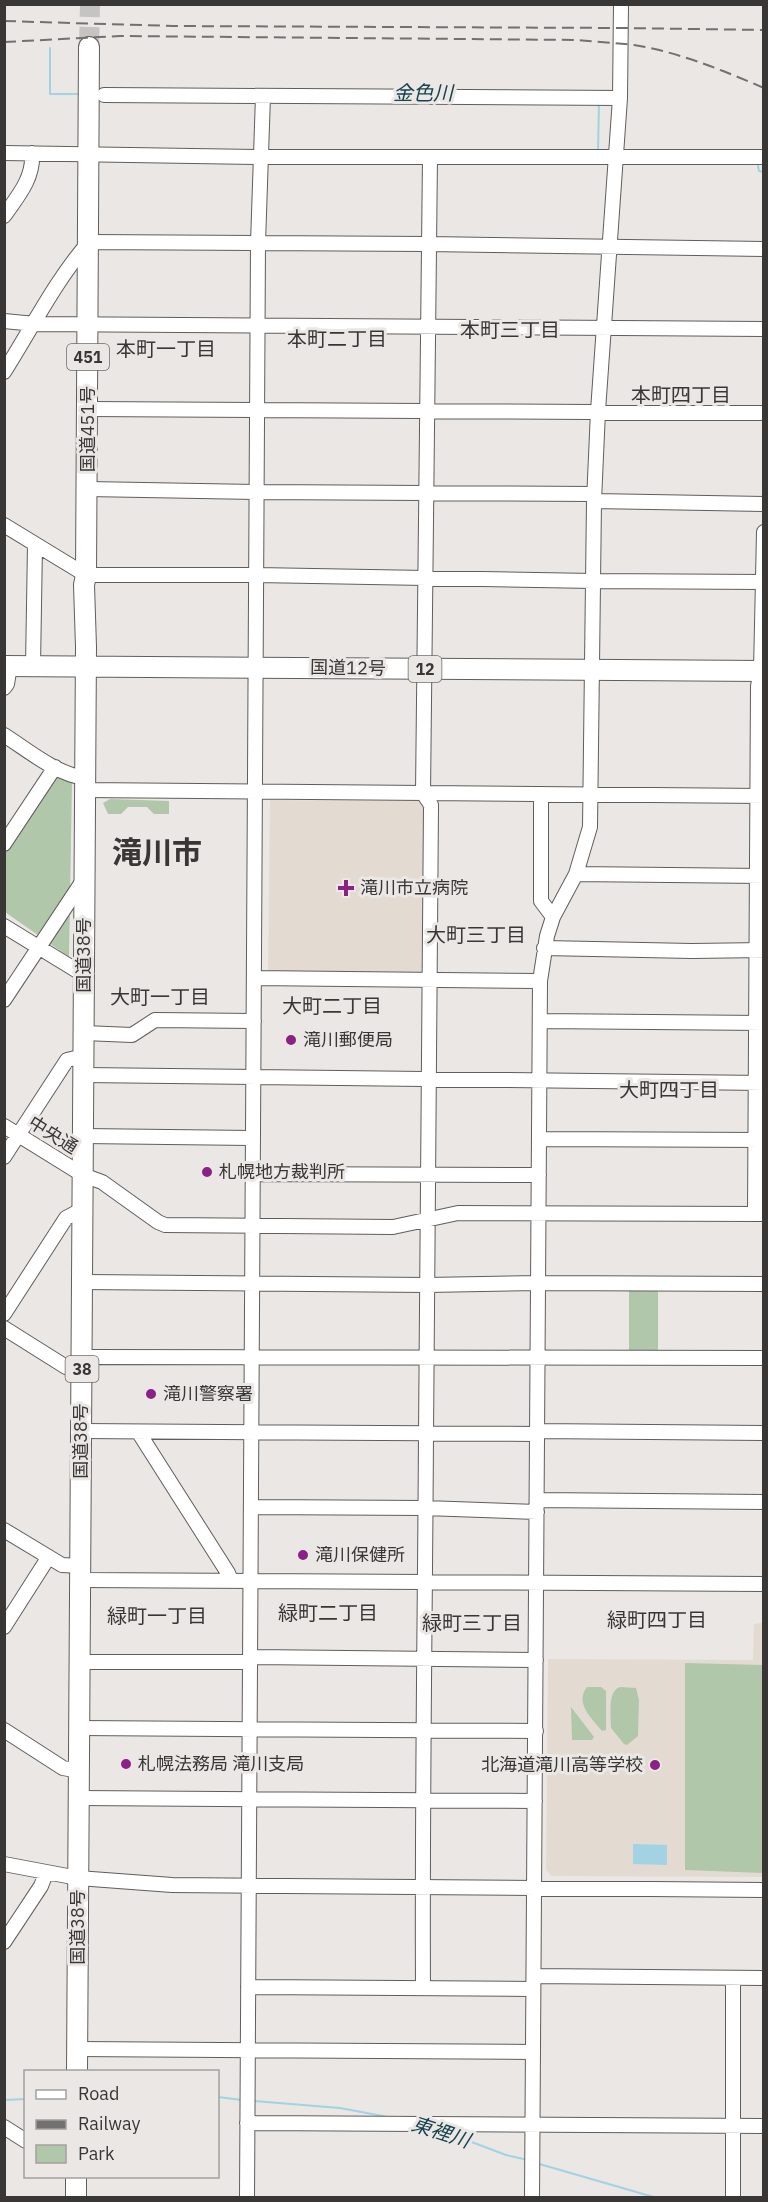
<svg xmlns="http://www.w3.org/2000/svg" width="768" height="2202" viewBox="0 0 768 2202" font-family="'IBM Plex Sans','Noto Sans JP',sans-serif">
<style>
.built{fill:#e3dad2}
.green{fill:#b1c7aa}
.water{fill:#a1d3e2}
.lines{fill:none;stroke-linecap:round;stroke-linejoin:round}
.stream{stroke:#a1d3e2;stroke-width:2}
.highway-tunnel{stroke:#c6c4c2;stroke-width:20;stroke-dasharray:20 10;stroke-linecap:butt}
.minor-casing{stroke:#605e5c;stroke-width:16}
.highway-casing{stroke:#605e5c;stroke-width:22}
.minor{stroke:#fff;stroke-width:14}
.highway{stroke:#fff;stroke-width:20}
.rail{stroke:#72716f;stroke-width:2;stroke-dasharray:12 6;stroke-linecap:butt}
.poi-dot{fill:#8b2186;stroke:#eae7e5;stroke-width:2}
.labels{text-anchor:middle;stroke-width:6;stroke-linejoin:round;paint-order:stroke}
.shield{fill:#eae7e5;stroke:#6d6c6a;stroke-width:1.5}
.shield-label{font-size:16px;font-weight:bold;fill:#383736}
.street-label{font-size:18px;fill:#383736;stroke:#eae7e5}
.poi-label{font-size:18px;fill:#383736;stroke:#eae7e5;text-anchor:start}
.water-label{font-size:20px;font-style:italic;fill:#16424e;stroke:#eae7e5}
.neighbourhood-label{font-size:20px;fill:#383736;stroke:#eae7e5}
.town-label{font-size:30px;font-weight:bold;fill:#383736;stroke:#eae7e5}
</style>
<rect width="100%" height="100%" fill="#eae7e5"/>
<path class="built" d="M270,800L422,801L425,805L422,971L419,975L268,972Z
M763,1623V1877L552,1876L546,1870L548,1659L753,1660L754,1624Z"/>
<path class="green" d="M54,772L72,782L69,957L5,912V849Z
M110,799L169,801V814H154L147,807H128L121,814H108L103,803Z
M629,1291H658V1351L629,1350Z
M685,1663L763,1665V1873L685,1870Z
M587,1687H601L606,1691V1730L602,1731C592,1719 574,1703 587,1687Z
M620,1687L636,1688L639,1700L638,1736L627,1745L624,1744L611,1728C611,1716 607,1691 620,1687Z
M571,1707L594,1737L592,1740H572Z"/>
<path class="water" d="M633,1844L667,1845V1865L633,1864Z"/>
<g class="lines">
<path class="stream" d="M50,48V94H80
M598,153L599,102
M757,161L759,171L764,172
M218,2097L242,2100
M4,2100L26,2099
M254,2101L340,2108L388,2117
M440,2130L506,2155L528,2160
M536,2163L657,2198"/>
<path class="highway-tunnel" d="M89,47L90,4"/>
<g class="minor-casing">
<path id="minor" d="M104,95L620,98
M4,153L260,157H764
M4,216C18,196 34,178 32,153
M4,321L35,324L764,329
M4,372C32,328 55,281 89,242L428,244L764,249
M87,409L764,413
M87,489L257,492L594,494
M594,501L764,504
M4,525L86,575H257L594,581L764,582
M33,666L35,545
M4,688L7,684L10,666
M4,735C29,751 56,774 85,778
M85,790L764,796
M541,794V901L553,917
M4,844L55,767
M576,874L763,876
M4,926L84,975
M544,948L692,951L764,950
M254,978L540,981
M4,1000L84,879
M540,1021L763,1023
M84,1033L132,1035L155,1020L254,1021
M84,1075L764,1083
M4,1126L83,1175L102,1182L158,1222L165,1225L393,1227L458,1213L764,1214
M83,1136L252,1138
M540,1139L764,1140
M4,1157L67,1060L84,1056
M253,1174L539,1175
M755,1214L758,686L761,671L764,532
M83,1282L427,1285L538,1283L764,1284
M4,1314L66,1218L83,1209
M4,1328L66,1367L82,1371
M83,1357L764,1358
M81,1431L537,1434
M537,1431L764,1433
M139,1433L228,1573L231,1581
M537,1500L764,1502
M251,1507L425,1508L537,1512
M4,1530L62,1565L81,1566
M81,1580L764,1584
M4,1627L48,1558
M250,1657L536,1660
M79,1662H250
M79,1728L536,1731
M4,1730L63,1768L79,1771
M79,1798L535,1801
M4,1864L78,1878L172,1885L764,1890
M4,1942L41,1886L46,1873
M534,1976L764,1978
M248,1987L533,1989
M423,1988C422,1803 425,1619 426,1435C427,1225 428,1015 431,805L423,793L430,157
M77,2049L533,2052
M247,2123L764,2126
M4,2127L26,2141
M247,2198L258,243L263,96
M532,2198L540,981L547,936L553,917L576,874L590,827L594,501L598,411L620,98L621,4
M733,2198V1978"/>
</g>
<g class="highway-casing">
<path id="highway" d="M4,666L764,671
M77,2072L86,647L84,585L86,575L89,47
M76,2198V2176"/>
</g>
<use href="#minor" class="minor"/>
<use href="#highway" class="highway"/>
<path class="rail" d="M4,21L173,26L621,28L764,30
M4,42L120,36L578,40C596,42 615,43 634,45C678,52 722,70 764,88"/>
</g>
<g class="poi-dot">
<path d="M343 879h6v6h6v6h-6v6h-6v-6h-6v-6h6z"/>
<circle cx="291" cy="1040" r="6"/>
<circle cx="207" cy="1172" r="6"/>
<circle cx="151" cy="1394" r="6"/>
<circle cx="303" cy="1555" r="6"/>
<circle cx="126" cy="1764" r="6"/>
<circle cx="655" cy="1765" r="6"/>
</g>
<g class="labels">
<g class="shield">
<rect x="67" y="344" width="42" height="26" rx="4.5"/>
<rect x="408.5" y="656" width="33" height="26" rx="4.5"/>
<rect x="65.5" y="1356" width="33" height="26" rx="4.5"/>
</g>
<g class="shield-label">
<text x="88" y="363">451</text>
<text x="425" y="675">12</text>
<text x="82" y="1375">38</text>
</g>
<g class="street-label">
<text transform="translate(88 429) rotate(-90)" y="6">国道451号</text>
<text transform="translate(348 668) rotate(1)" y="6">国道12号</text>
<text transform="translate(84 955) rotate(-90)" y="6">国道38号</text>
<text transform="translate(53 1135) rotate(32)" y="6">中央通</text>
<text transform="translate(81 1441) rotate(-90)" y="6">国道38号</text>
<text transform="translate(78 1927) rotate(-90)" y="6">国道38号</text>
</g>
<g class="poi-label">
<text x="360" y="894">滝川市立病院</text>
<text x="303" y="1046">滝川郵便局</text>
<text x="219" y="1178">札幌地方裁判所</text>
<text x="163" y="1400">滝川警察署</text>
<text x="315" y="1561">滝川保健所</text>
<text x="138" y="1770">札幌法務局 滝川支局</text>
<text x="643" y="1771" text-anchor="end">北海道滝川高等学校</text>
</g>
<g class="water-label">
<text x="423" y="100">金色川</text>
<text transform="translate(441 2132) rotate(18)" y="7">東裡川</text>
</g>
<g class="neighbourhood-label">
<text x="510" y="337">本町三丁目</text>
<text x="337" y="346">本町二丁目</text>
<text x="166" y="356">本町一丁目</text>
<text x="681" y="402">本町四丁目</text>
<text x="476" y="942">大町三丁目</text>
<text x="160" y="1004">大町一丁目</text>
<text x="332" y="1013">大町二丁目</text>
<text x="669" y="1097">大町四丁目</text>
<text x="328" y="1620">緑町二丁目</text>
<text x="157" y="1623">緑町一丁目</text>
<text x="657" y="1627">緑町四丁目</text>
<text x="472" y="1630">緑町三丁目</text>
</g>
<g class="town-label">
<text x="157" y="863">滝川市</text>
</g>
</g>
<rect width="768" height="2202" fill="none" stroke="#383736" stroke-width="12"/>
<rect x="24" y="2070" width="195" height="108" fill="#eae7e5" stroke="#a3a19f" stroke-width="1.5"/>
<rect x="36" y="2090" width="30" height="9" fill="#ffffff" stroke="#a3a19f" stroke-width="1.5"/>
<text x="78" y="2100" font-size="18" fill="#383736">Road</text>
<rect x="36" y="2120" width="30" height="9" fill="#72716f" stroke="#a3a19f" stroke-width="1.5"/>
<text x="78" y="2130" font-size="18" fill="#383736">Railway</text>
<rect x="36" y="2145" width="30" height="18" fill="#b1c7aa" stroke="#a3a19f" stroke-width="1.5"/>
<text x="78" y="2160" font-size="18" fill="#383736">Park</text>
</svg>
